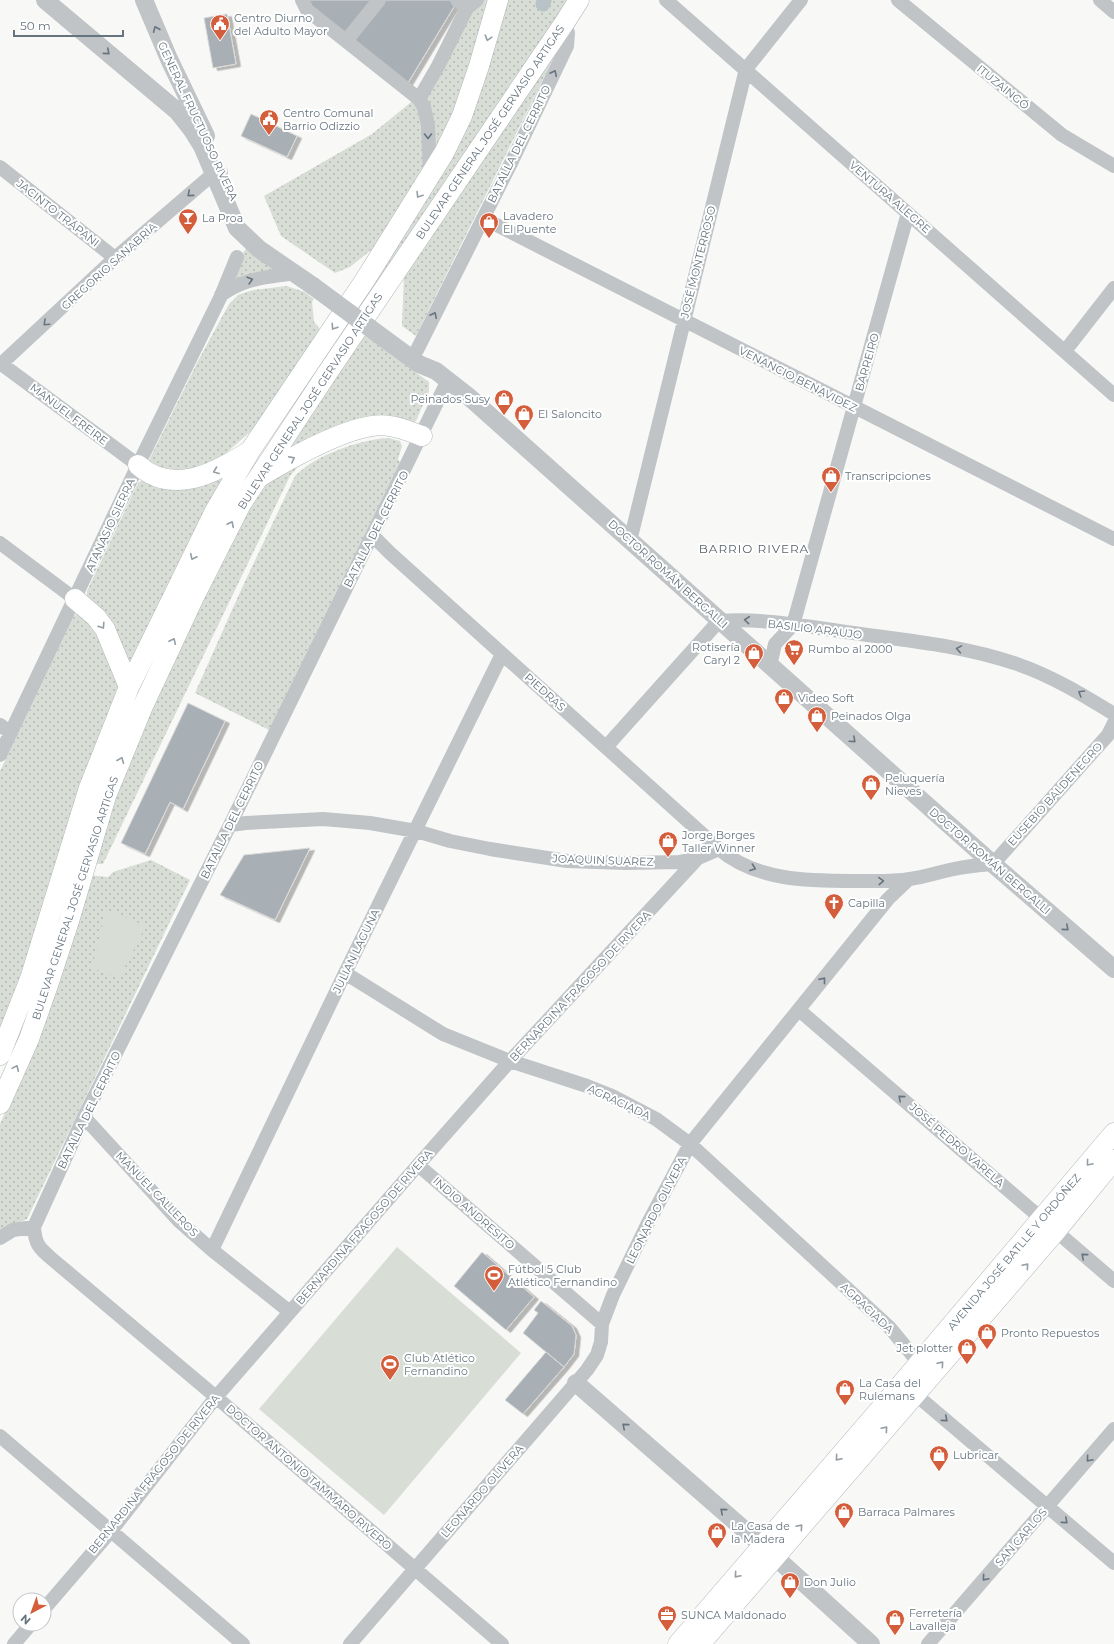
<svg xmlns="http://www.w3.org/2000/svg" width="1114" height="1644" viewBox="0 0 1114 1644" font-family="Montserrat,sans-serif">
<style>
.grass{fill:url(#grass-dots)}
.green{fill:#d8ddd6}
.lines{fill:none;stroke-linecap:round;stroke-linejoin:round}
.canal{stroke:#b9c3c7;stroke-width:15}
.building{fill:#a8afb5;stroke:#dadad9;filter:url(#shadow)}
.secondary-casing{stroke:#b2b8bc;stroke-width:21}
.minor{stroke:#c0c4c7;stroke-width:14}
.tertiary{stroke:#c0c4c7;stroke-width:18}
.secondary{stroke:#fff;stroke-width:20}
.tertiary-bridge{stroke:#c0c4c7;stroke-width:18}
.oneway{stroke:#66747f}
.oneway2{stroke:#949ea5}
.labels{text-anchor:middle;stroke-width:4;stroke-linejoin:round;paint-order:stroke}
.poi-label{font-size:11px;fill:#66747f;stroke:#fff;text-anchor:start}
.street-label{font-size:11px;fill:#66747f;stroke:#fff}
.neighbourhood-label{font-size:12px;letter-spacing:1px;fill:#58626a;stroke:#fff}
</style>
<defs>
<pattern id="grass-dots" width="8" height="8" patternUnits="userSpaceOnUse"><rect width="8" height="8" fill="#d8ddd6"/><path d="M2 2h.1M6 6h.1" fill="none" stroke="#b3b8b3" stroke-width="1.8" stroke-linecap="round"/></pattern>
<filter id="shadow"><feDropShadow dx="4.5" dy="2.5" stdDeviation="0" flood-color="#0004"/></filter>
</defs>
<rect width="100%" height="100%" fill="#f8f8f6"/>
<path class="grass" d="M465,0H490L453,113L430,158L376,246L350,267L335,273L281,236L264,196L372,134L410,103L419,92Z
M508,0H568L374,292L367,287L477,99Z
M554,57L416,336L402,326L404,275L453,201Z
M247,247L277,269L234,282L243,253Z
M286,286L305,292L314,299L312,302L314,322L321,330L259,424L225,454L198,469L181,471H164L148,462L198,361L229,304L238,295L253,290Z
M362,333L429,382V391L416,421L287,452L285,449Z
M388,438L400,441L402,446L398,459L400,462L269,730L195,693L241,590L295,476C316,455 358,440 388,438Z
M302,462L290,476L103,864H93L103,831L151,709L239,525L263,487L273,478Z
M225,474L130,665C117,636 113,616 87,596V591L138,483L143,480Z
M77,613L90,619L114,670L119,690L21,974L0,1031V771L74,616Z
M151,860L190,880L27,1219L0,1231V1124L29,1059L89,875L108,877L113,872Z"/>
<path class="green" d="M106,909L146,926L119,978L92,968Z
M397,1247L521,1353L384,1515L259,1409Z"/>
<g class="lines">
<path class="canal" d="M543,4L544,0"/>
</g>
<path class="building" d="M303,0H458L406,86Z
M227,14L236,64L213,68L204,18Z
M251,114L297,136L287,157L241,136Z
M188,703L225,721L183,809L170,802L145,854L121,843Z
M310,848L275,920L220,895L244,855Z
M482,1252L534,1297L506,1330L454,1286Z
M541,1301L572,1326L576,1335L574,1354L564,1367L523,1333L538,1313L534,1310Z
M546,1352L564,1367L523,1414L505,1400Z"/>
<g class="lines">
<g class="secondary-casing">
<path id="secondary" d="M138,465C173,496 215,473 248,452
M261,476C289,459 357,420 389,426C400,427 411,432 422,436
M75,599L96,617L105,629L129,687
M0,1055L30,979L89,788L129,687L215,511L250,451L365,280L444,153L462,116L479,66L498,0
M0,1104L29,1039L48,985L69,921L106,796L143,706L193,599L241,504L326,375L565,22L579,0
M678,1644L882,1407L1114,1133
M700,1644L1056,1231L1114,1160"/>
</g>
<path class="minor" d="M302,0L307,10L419,99L424,107L428,125L430,176
M457,0L467,8
M666,0L1114,395
M898,0L1062,135L1114,166
M1100,0L1114,12
M346,41L379,0
M419,99L438,66L467,8L477,0
M0,167L115,258
M483,218L1114,539
M221,295C247,277 265,278 295,273
M417,350L511,163L567,46L568,33L565,22
M1065,351L1114,288
M0,363L138,465
M0,365L115,258L213,174L221,172
M448,380L230,825L84,1117L34,1227C35,1244 39,1248 52,1259L216,1397L502,1644
M372,535L390,553L719,849C756,881 809,881 855,881C873,881 892,882 910,879C924,877 939,872 954,869C967,866 980,865 993,864L1108,735L1114,723
M630,541L746,69L801,0
M0,543L75,599
M770,666L775,644L793,625L908,213
M0,725L11,733
M606,747L719,621C762,618 805,626 846,632C903,640 962,645 1017,664C1052,676 1083,695 1114,714
M0,755L138,465L221,296L237,257
M230,825L246,823L323,819L370,823L416,831L450,841L490,849L567,861L626,863L679,862L698,858L719,849
M345,973L443,1034L510,1061L587,1086L612,1096L656,1119L690,1144L890,1328L919,1363
M799,1010L1114,1281
M84,1117L179,1221L212,1250L290,1312
M418,1165L602,1324
M0,1238L13,1230L34,1227
M212,1250L345,973L502,654
M915,1394L1114,1563
M0,1436L243,1644
M44,1609L111,1531L216,1397L418,1165L510,1061L698,858
M14,1644L31,1624
M350,1644L587,1370L597,1355L601,1342L602,1324L613,1295L648,1223L690,1144L888,899L909,879
M928,1644L1114,1429"/>
<path class="tertiary" d="M45,0L177,111L192,130L202,146L237,228L259,249L313,286
M144,0L169,59L206,136
M393,345L419,364L436,371L468,396L993,864L1114,969
M576,1383L763,1546L871,1644"/>
<use href="#secondary" class="secondary"/>
<path class="tertiary-bridge" d="M313,286L393,345"/>
</g>
<defs><path id="oneway-chevron" d="M-2-3.5L2.5 0L-2 3.5" fill="none" stroke-width="1.6" stroke-linecap="round" stroke-linejoin="round"/></defs>
<g class="oneway">
<use href="#oneway-chevron" transform="translate(156 29) rotate(-113)"/>
<use href="#oneway-chevron" transform="translate(107 52) rotate(40)"/>
<use href="#oneway-chevron" transform="translate(554 73) rotate(-64)"/>
<use href="#oneway-chevron" transform="translate(428 136) rotate(90)"/>
<use href="#oneway-chevron" transform="translate(190 194) rotate(140)"/>
<use href="#oneway-chevron" transform="translate(250 280) rotate(-16)"/>
<use href="#oneway-chevron" transform="translate(434 315) rotate(-64)"/>
<use href="#oneway-chevron" transform="translate(46 323) rotate(137)"/>
<use href="#oneway-chevron" transform="translate(747 620) rotate(-174)"/>
<use href="#oneway-chevron" transform="translate(959 649) rotate(-170)"/>
<use href="#oneway-chevron" transform="translate(1081 693) rotate(-149)"/>
<use href="#oneway-chevron" transform="translate(853 740) rotate(42)"/>
<use href="#oneway-chevron" transform="translate(753 868) rotate(20)"/>
<use href="#oneway-chevron" transform="translate(881 881) rotate(-3)"/>
<use href="#oneway-chevron" transform="translate(1066 928) rotate(41)"/>
<use href="#oneway-chevron" transform="translate(823 980) rotate(-51)"/>
<use href="#oneway-chevron" transform="translate(901 1098) rotate(-139)"/>
<use href="#oneway-chevron" transform="translate(1084 1256) rotate(-139)"/>
<use href="#oneway-chevron" transform="translate(945 1419) rotate(40)"/>
<use href="#oneway-chevron" transform="translate(625 1426) rotate(-139)"/>
<use href="#oneway-chevron" transform="translate(1089 1459) rotate(131)"/>
<use href="#oneway-chevron" transform="translate(723 1511) rotate(-139)"/>
<use href="#oneway-chevron" transform="translate(1065 1521) rotate(41)"/>
<use href="#oneway-chevron" transform="translate(985 1578) rotate(131)"/>
</g>
<g class="oneway2">
<use href="#oneway-chevron" transform="translate(488 38) rotate(107)"/>
<use href="#oneway-chevron" transform="translate(419 195) rotate(122)"/>
<use href="#oneway-chevron" transform="translate(334 327) rotate(124)"/>
<use href="#oneway-chevron" transform="translate(292 459) rotate(-27)"/>
<use href="#oneway-chevron" transform="translate(216 471) rotate(159)"/>
<use href="#oneway-chevron" transform="translate(231 524) rotate(-63)"/>
<use href="#oneway-chevron" transform="translate(193 557) rotate(116)"/>
<use href="#oneway-chevron" transform="translate(102 626) rotate(57)"/>
<use href="#oneway-chevron" transform="translate(173 641) rotate(-65)"/>
<use href="#oneway-chevron" transform="translate(121 760) rotate(-68)"/>
<use href="#oneway-chevron" transform="translate(16 1068) rotate(-66)"/>
<use href="#oneway-chevron" transform="translate(1089 1163) rotate(130)"/>
<use href="#oneway-chevron" transform="translate(1026 1266) rotate(-49)"/>
<use href="#oneway-chevron" transform="translate(941 1364) rotate(-49)"/>
<use href="#oneway-chevron" transform="translate(885 1429) rotate(-49)"/>
<use href="#oneway-chevron" transform="translate(838 1458) rotate(131)"/>
<use href="#oneway-chevron" transform="translate(800 1527) rotate(-49)"/>
<use href="#oneway-chevron" transform="translate(737 1575) rotate(131)"/>
</g>
<defs>
<g id="civic-pin" transform="scale(1)"><path d="M0 17L-7.5 6A9.5 9.5 0 1 1 7.5 6Z" fill="#d45e3b" stroke="#fff"/><path d="M-.6-6.5H3V-4.5H.6V-3L4-1V1h2V6H-6V1h2V-1L-.6-3ZM-1.2 2.5V6h2.4V2.5Z" fill="#fff"/></g>
<g id="bar-pin" transform="scale(1)"><path d="M0 17L-7.5 6A9.5 9.5 0 1 1 7.5 6Z" fill="#d45e3b" stroke="#fff"/><path d="M-6-5H6L.8 .8V4.5H3.5V6h-7V4.5H-.8V.8Z" fill="#fff"/></g>
<g id="shop-pin" transform="scale(1)"><path d="M0 17L-7.5 6A9.5 9.5 0 1 1 7.5 6Z" fill="#d45e3b" stroke="#fff"/><path d="M-5-2.5h2.3a2.7 3.5 0 0 1 5.4 0H5L5.5 6h-11ZM-1.5-2.5h3a1.5 2.3 0 0 0-3 0Z" fill="#fff"/></g>
<g id="supermarket-pin" transform="scale(1)"><path d="M0 17L-7.5 6A9.5 9.5 0 1 1 7.5 6Z" fill="#d45e3b" stroke="#fff"/><path d="M-6-5.5h2.5l.6 2H6L4.5 2H-2.5L-4.4-4H-6ZM-1.5 3.2a1.3 1.3 0 1 0 .1 0ZM3 3.2a1.3 1.3 0 1 0 .1 0Z" fill="#fff"/></g>
<g id="church-pin" transform="scale(1)"><path d="M0 17L-7.5 6A9.5 9.5 0 1 1 7.5 6Z" fill="#d45e3b" stroke="#fff"/><path d="M-1.2-6h2.4v3.5h3.3v2.4h-3.3V6h-2.4V-.1h-3.3v-2.4h3.3Z" fill="#fff"/></g>
<g id="stadium-pin" transform="scale(1)"><path d="M0 17L-7.5 6A9.5 9.5 0 1 1 7.5 6Z" fill="#d45e3b" stroke="#fff"/><path d="M0-5a6.5 5 0 1 0 0 10a6.5 5 0 1 0 0-10ZM-3.5-1.8h7v3.6h-7Z" fill="#fff"/></g>
<g id="office-pin" transform="scale(1)"><path d="M0 17L-7.5 6A9.5 9.5 0 1 1 7.5 6Z" fill="#d45e3b" stroke="#fff"/><path d="M-6-3h4V-5.5h4V-3h4V5H-6ZM-1-4.5V-3h2v-1.5ZM-6 0V1H6V0Z" fill="#fff"/></g>
</defs>
<g fill-rule="evenodd">
<use href="#civic-pin" x="220" y="24"/>
<use href="#civic-pin" x="269" y="119"/>
<use href="#bar-pin" x="188" y="218"/>
<use href="#shop-pin" x="489" y="222"/>
<use href="#shop-pin" x="504" y="399"/>
<use href="#shop-pin" x="524" y="414"/>
<use href="#shop-pin" x="831" y="476"/>
<use href="#supermarket-pin" x="794" y="649"/>
<use href="#shop-pin" x="754" y="653"/>
<use href="#shop-pin" x="784" y="698"/>
<use href="#shop-pin" x="817" y="716"/>
<use href="#shop-pin" x="871" y="784"/>
<use href="#shop-pin" x="668" y="841"/>
<use href="#church-pin" x="834" y="903"/>
<use href="#stadium-pin" x="494" y="1275"/>
<use href="#shop-pin" x="987" y="1333"/>
<use href="#shop-pin" x="967" y="1348"/>
<use href="#stadium-pin" x="390" y="1364"/>
<use href="#shop-pin" x="845" y="1389"/>
<use href="#shop-pin" x="939" y="1455"/>
<use href="#shop-pin" x="844" y="1512"/>
<use href="#shop-pin" x="717" y="1532"/>
<use href="#shop-pin" x="790" y="1582"/>
<use href="#office-pin" x="667" y="1615"/>
<use href="#shop-pin" x="895" y="1619"/>
</g>
<g class="labels">
<g class="poi-label">
<text x="234" y="22">Centro Diurno<tspan x="234" dy="13">del Adulto Mayor</tspan></text>
<text x="283" y="117">Centro Comunal<tspan x="283" dy="13">Barrio Odizzio</tspan></text>
<text x="503" y="220">Lavadero<tspan x="503" dy="13">El Puente</tspan></text>
<text x="202" y="222">La Proa</text>
<text x="490" y="403" text-anchor="end">Peinados Susy</text>
<text x="538" y="418">El Saloncito</text>
<text x="845" y="480">Transcripciones</text>
<text x="740" y="651" text-anchor="end">Rotisería<tspan x="740" dy="13">Caryl 2</tspan></text>
<text x="808" y="653">Rumbo al 2000</text>
<text x="798" y="702">Video Soft</text>
<text x="831" y="720">Peinados Olga</text>
<text x="885" y="782">Peluquería<tspan x="885" dy="13">Nieves</tspan></text>
<text x="682" y="839">Jorge Borges<tspan x="682" dy="13">Taller Winner</tspan></text>
<text x="848" y="907">Capilla</text>
<text x="508" y="1273">Fútbol 5 Club<tspan x="508" dy="13">Atlético Fernandino</tspan></text>
<text x="1001" y="1337">Pronto Repuestos</text>
<text x="953" y="1352" text-anchor="end">Jet plotter</text>
<text x="404" y="1362">Club Atlético<tspan x="404" dy="13">Fernandino</tspan></text>
<text x="859" y="1387">La Casa del<tspan x="859" dy="13">Rulemans</tspan></text>
<text x="953" y="1459">Lubricar</text>
<text x="858" y="1516">Barraca Palmares</text>
<text x="731" y="1530">La Casa de<tspan x="731" dy="13">la Madera</tspan></text>
<text x="804" y="1586">Don Julio</text>
<text x="909" y="1617">Ferretería<tspan x="909" dy="13">Lavalleja</tspan></text>
<text x="681" y="1619">SUNCA Maldonado</text>
</g>
<g class="street-label">
<text transform="translate(1003 87) rotate(39)" y="4">ITUZAINGÓ</text>
<text transform="translate(198 121) rotate(65)" y="4">GENERAL FRUCTUOSO RIVERA</text>
<text transform="translate(490 132) rotate(-56)" y="4">BULEVAR GENERAL JOSÉ GERVASIO ARTIGAS</text>
<text transform="translate(519 144) rotate(-64)" y="4">BATALLA DEL CERRITO</text>
<text transform="translate(890 197) rotate(41)" y="4">VENTURA ALEGRE</text>
<text transform="translate(58 213) rotate(38)" y="4">JACINTO TRÁPANI</text>
<text transform="translate(698 262) rotate(-76)" y="4">JOSÉ MONTERROSO</text>
<text transform="translate(109 266) rotate(-42)" y="4">GREGORIO SANABRIA</text>
<text transform="translate(867 362) rotate(-74)" y="4">BARREIRO</text>
<text transform="translate(798 379) rotate(27)" y="4">VENANCIO BENAVIDEZ</text>
<text transform="translate(310 401) rotate(-57)" y="4">BULEVAR GENERAL JOSÉ GERVASIO ARTIGAS</text>
<text transform="translate(69 414) rotate(37)" y="4">MANUEL FREIRE</text>
<text transform="translate(110 525) rotate(-65)" y="4">ATANASIO SIERRA</text>
<text transform="translate(376 529) rotate(-63)" y="4">BATALLA DEL CERRITO</text>
<text transform="translate(668 574) rotate(42)" y="4">DOCTOR ROMÁN BERGALLI</text>
<text transform="translate(815 629) rotate(7)" y="4">BASILIO ARAUJO</text>
<text transform="translate(545 692) rotate(42)" y="4">PIEDRAS</text>
<text transform="translate(1055 794) rotate(-48)" y="4">EUSEBIO BALDENEGRO</text>
<text transform="translate(232 820) rotate(-64)" y="4">BATALLA DEL CERRITO</text>
<text transform="translate(603 860) rotate(2)" y="4">JOAQUIN SUAREZ</text>
<text transform="translate(990 861) rotate(41)" y="4">DOCTOR ROMÁN BERGALLI</text>
<text transform="translate(75 898) rotate(-72)" y="4">BULEVAR GENERAL JOSÉ GERVASIO ARTIGAS</text>
<text transform="translate(356 951) rotate(-64)" y="4">JULIAN LAGUNA</text>
<text transform="translate(580 986) rotate(-47)" y="4">BERNARDINA FRAGOSO DE RIVERA</text>
<text transform="translate(619 1102) rotate(25)" y="4">AGRACIADA</text>
<text transform="translate(89 1110) rotate(-64)" y="4">BATALLA DEL CERRITO</text>
<text transform="translate(957 1145) rotate(41)" y="4">JOSÉ PEDRO VARELA</text>
<text transform="translate(157 1194) rotate(46)" y="4">MANUEL CALLEROS</text>
<text transform="translate(656 1210) rotate(-63)" y="4">LEONARDO OLIVERA</text>
<text transform="translate(474 1213) rotate(41)" y="4">INDIO ANDRESITO</text>
<text transform="translate(364 1227) rotate(-49)" y="4">BERNARDINA FRAGOSO DE RIVERA</text>
<text transform="translate(1014 1252) rotate(-50)" y="4">AVENIDA JOSÉ BATLLE Y ORDÓÑEZ</text>
<text transform="translate(867 1308) rotate(43)" y="4">AGRACIADA</text>
<text transform="translate(154 1474) rotate(-51)" y="4">BERNARDINA FRAGOSO DE RIVERA</text>
<text transform="translate(309 1477) rotate(41)" y="4">DOCTOR ANTONIO TAMMARO RIVERO</text>
<text transform="translate(482 1491) rotate(-49)" y="4">LEONARDO OLIVERA</text>
<text transform="translate(1021 1537) rotate(-49)" y="4">SAN CARLOS</text>
</g>
<g class="neighbourhood-label">
<text x="754" y="553">BARRIO RIVERA</text>
</g>
</g>
<g transform="translate(32 1612) rotate(221)"><circle r="19" fill="#ffffff" stroke="#c2c7cc"/>
<path d="M0-3L7 15L0 10L-7 15Z" fill="#d45e3b"/>
<text y="-6" font-size="11" font-weight="bold" text-anchor="middle" fill="#66747f">N</text>
</g>
<path d="M14 30v6h109v-6" fill="none" stroke="#66747f" stroke-width="2"/>
<text x="20" y="30" font-size="12" fill="#66747f" stroke="#ffffff" stroke-width="3" paint-order="stroke">50 m</text>
</svg>
